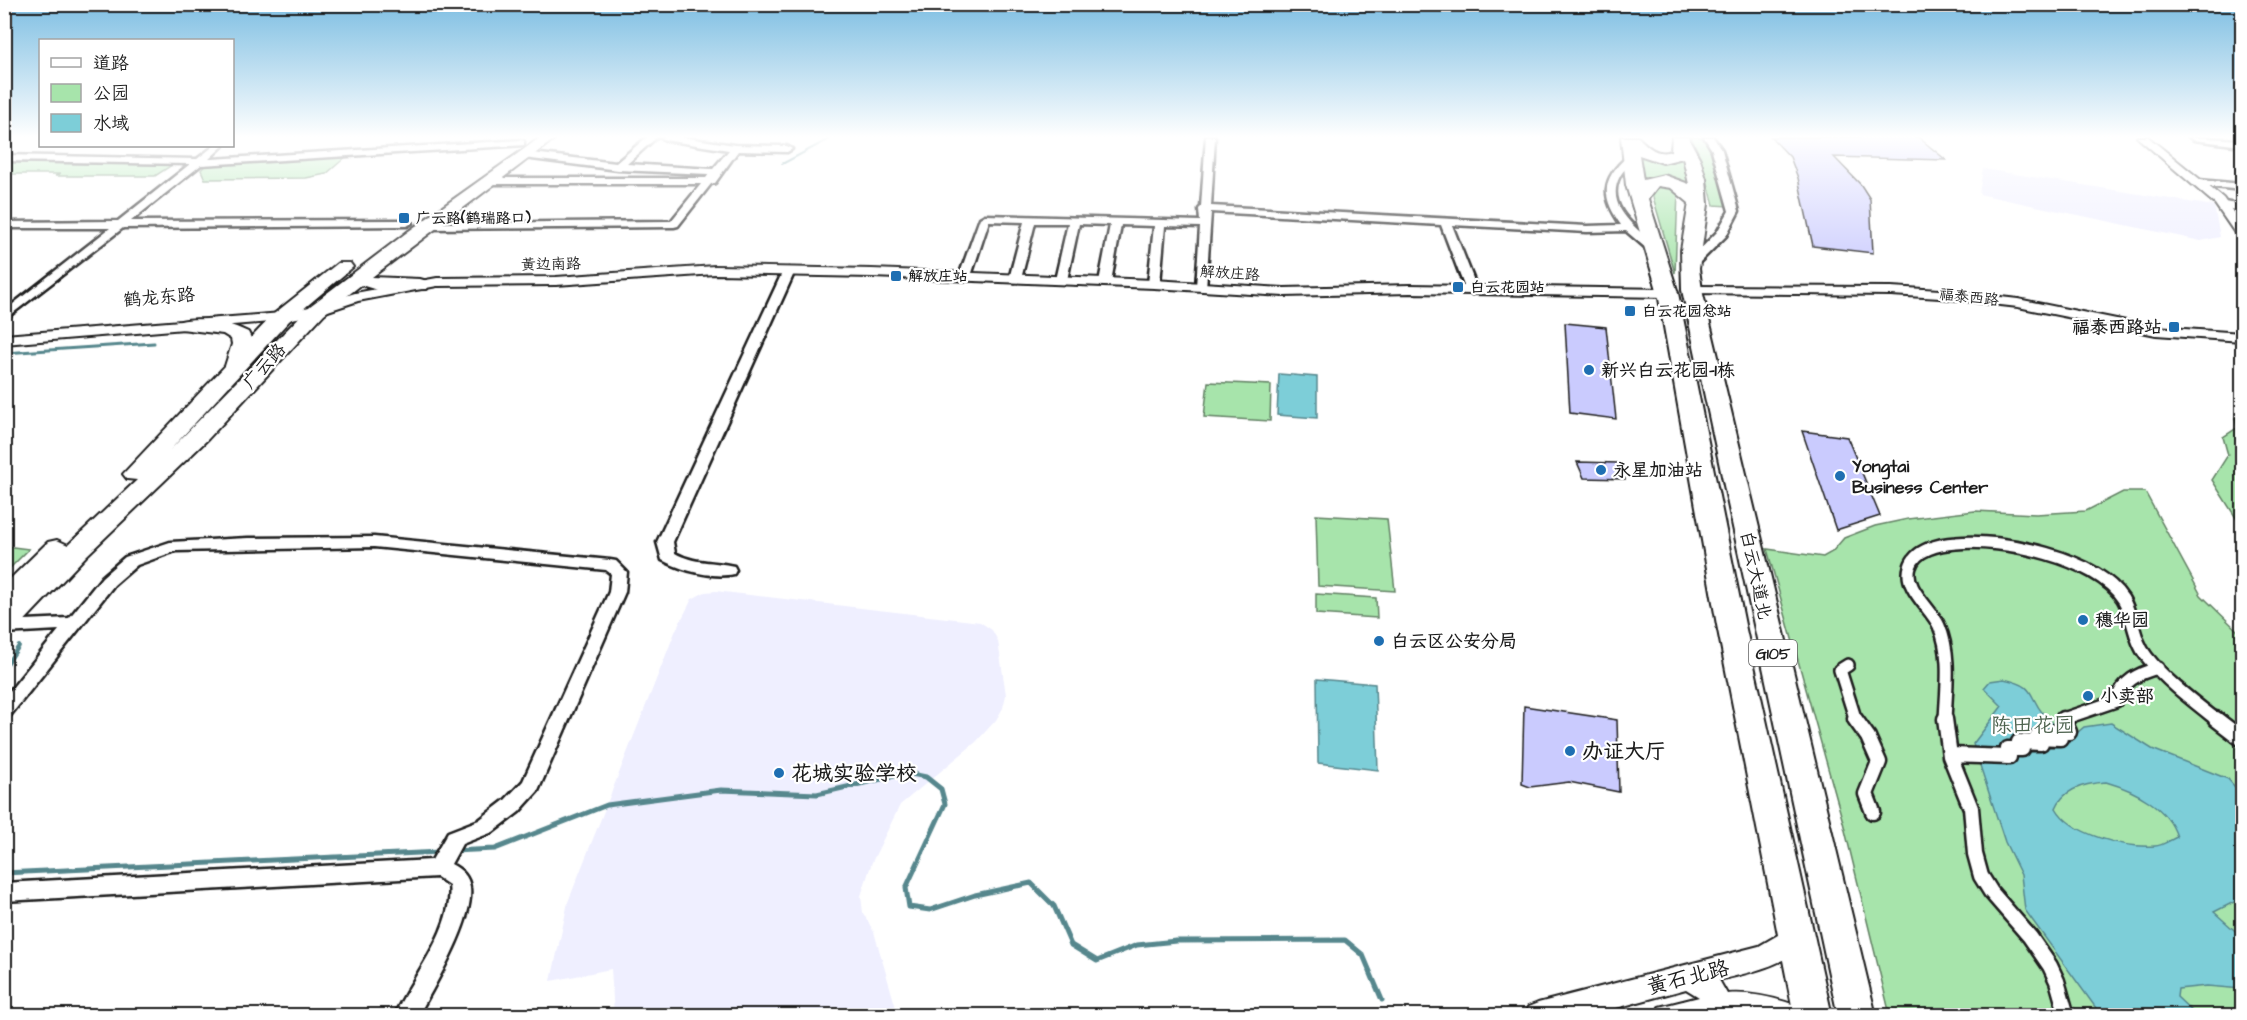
<svg xmlns="http://www.w3.org/2000/svg" width="2247" height="1020" viewBox="0 0 2247 1020" font-family="'Architects Daughter','LXGW WenKai TC',sans-serif">
<style>
.built{fill:#efefff}
.green{fill:#a7e4ab;stroke:#628064;stroke-width:1.5}
.water{fill:#7dced8;stroke:#56878d;stroke-width:1.5;fill-rule:evenodd}
.lines{fill:none;stroke-linecap:round;stroke-linejoin:round}
.stream-far3{stroke:#56878d;stroke-width:2}
.stream-far2{stroke:#56878d;stroke-width:3}
.stream-far1{stroke:#56878d;stroke-width:4}
.stream{stroke:#56878d;stroke-width:5}
.building{fill:#cacbfe;stroke:#1c1c1c;stroke-width:1.5}
.pedestrian-far1-casing{stroke:#1c1c1c;stroke-width:16}
.pedestrian-casing{stroke:#1c1c1c;stroke-width:19}
.minor-casing{stroke:#1c1c1c;stroke-width:5}
.tertiary-casing{stroke:#1c1c1c;stroke-width:4}
.primary-casing{stroke:#1c1c1c;stroke-width:4}
.trunk-casing{stroke:#1c1c1c;stroke-width:4}
.pedestrian-far1{stroke:#fff;stroke-width:11}
.pedestrian{stroke:#fff;stroke-width:14}
.minor{fill:#fff;fill-rule:evenodd}
.tertiary{fill:#fff;fill-rule:evenodd}
.primary{fill:#fff;fill-rule:evenodd}
.trunk{fill:#fff;fill-rule:evenodd}
.poi-dot{fill:#1f6fb2;stroke:#fff;stroke-width:2}
.labels{text-anchor:middle;stroke-width:4.5;stroke-linejoin:round;paint-order:stroke}
.far-poi-label{font-size:15px;font-weight:bold;fill:#1c1c1c;stroke:#fff;text-anchor:start}
.far-street-label{font-size:15px;fill:#1c1c1c;stroke:#fff}
.shield{fill:#fff;stroke:#606060;stroke-width:1.5}
.shield-label{font-size:16px;font-weight:bold;fill:#1c1c1c}
.street-label{font-size:18px;fill:#1c1c1c;stroke:#fff}
.poi-label{font-size:18px;font-weight:bold;fill:#1c1c1c;stroke:#fff;text-anchor:start}
.near-park-label{font-size:21px;fill:#4d624e;stroke:#fff}
.near-poi-label{font-size:21px;font-weight:bold;fill:#1c1c1c;stroke:#fff;text-anchor:start}
.near-street-label{font-size:21px;fill:#1c1c1c;stroke:#fff}
</style>
<rect width="100%" height="100%" fill="#fff"/>
<filter id="ink" filterUnits="userSpaceOnUse"><feTurbulence type="fractalNoise" baseFrequency=".0167" numOctaves="2"/><feDisplacementMap in="SourceGraphic" scale="12" xChannelSelector="R" yChannelSelector="G"/><feConvolveMatrix kernelMatrix="1 2 1 2 8 2 1 2 1" color-interpolation-filters="sRGB"/></filter>
<g filter="url(#ink)">
<path class="built" d="M1983,169L2214,206L2220,237L2201,241L1979,194Z
M716,591L980,622L992,630L998,641L1006,695L1003,708L996,720L976,742L900,805L872,862L861,896L863,913L874,932L898,1015H614L611,969L551,981L568,902L675,632L692,599L705,592Z"/>
<path class="green" d="M1691,137L1706,138L1728,206L1714,205L1701,158Z
M1639,152L1682,157L1688,184L1665,178L1640,179Z
M347,156L326,174L306,178L205,179L201,170L206,164Z
M5,162L172,165L155,176H55L60,174H5Z
M1664,183L1678,191L1675,273L1651,190L1652,186Z
M1208,382L1271,385L1270,421L1204,417Z
M2235,418H2242V524L2238,521L2212,480L2228,455L2223,437L2237,428Z
M2123,492H2145L2201,595L2242,635V1015H1890L1843,822L1767,549L1823,557L1832,552L1844,538L1875,526L1908,519L1975,511L2036,514L2086,511Z
M1316,515L1387,519L1395,591L1318,586Z
M5,546L29,549L5,573L4,546Z
M1316,594L1376,598L1377,618L1316,614Z"/>
<path class="water" d="M1279,374L1317,377V418L1277,415Z
M1317,679L1375,684L1378,770L1318,763Z
M2004,679C2038,687 2026,693 2044,715C2050,723 2059,728 2067,733L2078,732L2084,727L2111,723L2152,749L2228,779L2242,795V885L2240,899L2214,912L2242,937V989L2207,986L2178,989L2177,997L2196,1015H2101L2025,910L2021,875L2005,842L1973,744L2002,706L1984,688L1990,681ZM2106,782C2134,790 2168,807 2177,837C2170,840 2162,846 2155,846C2125,848 2071,835 2056,808C2064,788 2087,783 2106,782Z"/>
<g class="lines">
<path class="stream-far3" d="M782,164L833,137"/>
<path class="stream-far2" d="M4,353L154,343"/>
<path class="stream-far1" d="M4,668L19,646"/>
<path class="stream" d="M453,851L495,849L607,805L721,790L817,794L907,773L926,777L941,789L945,804L906,888L909,907L930,910L975,895L1031,883L1054,906L1071,945L1097,961L1137,945L1176,941L1345,940L1363,955L1382,1000
M4,873L440,852"/>
</g>
<path class="building" d="M1771,137H1918L1946,160L1834,157L1861,185L1870,199L1873,253L1813,246L1798,178L1790,157Z
M1565,323L1606,327L1616,419L1570,413Z
M1802,431L1847,437L1880,516L1836,530Z
M1577,462L1618,463L1625,479L1584,478Z
M1524,706L1617,720L1619,792L1569,782L1530,787L1522,784Z"/>
<g class="lines">
<g class="pedestrian-far1-casing">
<path id="pedestrian-far1" d="M1848,665L1840,670L1856,721
M1945,721C1946,690 1952,656 1939,626C1932,609 1903,588 1910,567C1915,549 1940,544 1956,543C2001,538 2096,557 2123,599C2134,617 2133,640 2147,657C2166,681 2194,702 2218,721
M2064,721L2063,719L2116,701C2122,681 2139,673 2158,668"/>
</g>
<g class="pedestrian-casing">
<path id="pedestrian" d="M1855,719L1868,737L1879,762L1866,794L1873,812
M1945,719L1950,756L1971,808L1975,854L1981,876L1991,892L2030,937L2050,966L2057,981L2067,1016
M2216,719L2242,739
M1951,755L2009,757L2008,749H2022L2019,742L2041,743L2037,737L2060,738L2058,731L2069,732L2063,719"/>
</g>
<g class="minor-casing">
<path id="minor" d="M647,137H657L627,164L713,169L729,150L665,140L661,137H681L735,145L787,146L792,149L787,152L738,151L715,183L711,184L678,226L674,227L426,229L421,226L426,223L671,221L701,184H488L483,181L488,178H706L709,174L618,170L524,158L519,155L524,152L616,163Z
M1206,137H1215L1211,206L1587,226L1621,225C1601,197 1601,179 1628,156H1634L1636,158C1631,164 1624,169 1620,176C1602,210 1645,233 1664,253L1658,256L1654,255L1626,231L1587,232L1452,225L1478,291L1472,294L1466,291L1441,225L1211,212L1206,289L1202,290L1196,287L1200,227L1165,226L1160,284L1154,287L1148,284L1154,226L1121,225L1111,282L1105,285L1099,282L1110,225L1079,224L1067,280L1061,283L1055,280L1068,223H1035L1021,279L1015,282L1009,279L1024,222L989,221L971,276L965,279L959,276L980,218L985,215L1200,221L1199,209L1201,207Z
M1704,137H1713L1722,150L1739,211L1726,236L1693,269L1689,270L1683,267L1717,232L1729,211L1712,150Z
M2189,137L2242,140V146L2194,140Z
M521,140L524,141V145L201,165L131,221L407,220L412,223L407,226L123,228L4,320V311L110,228H4V222L118,221L190,164L4,161V155L197,159L214,146H223L209,159H212Z
M2199,180L2242,184V190L2195,185L2194,183Z
M2224,202L2242,205V211L2220,207V203Z
M789,268L795,271L673,542L675,553C694,564 714,561 734,566L736,570L734,574C712,579 681,570 662,560L657,542L783,271Z
M374,537L610,560L616,561L627,572L625,592L538,791L519,812L493,832L462,844L451,864C461,869 469,876 470,888C474,921 434,986 418,1016H394C411,978 455,928 449,885L437,877L4,901V883L432,860L448,832L479,820L505,800L523,781L609,592L611,574L606,570L374,547L176,551L137,565L114,585L10,716L4,718V698L59,630L4,633V621L69,618L102,577L125,557L170,542L248,538Z"/>
</g>
<g class="tertiary-casing">
<path id="tertiary" d="M2137,137H2148L2223,198L2242,225V237L2237,236L2215,204Z
M715,266L872,269L1154,280L1284,288L1410,285L1668,289L1675,293L1668,297L1410,293L1284,296L1154,288L872,277L715,274L556,285L437,286L358,301L322,313L282,321L4,344V335L282,313L314,306L355,293L437,278L556,277Z
M1692,286L1891,287L1940,290L2018,299L2156,327L2242,333V341L2156,335L2018,307L1940,298L1891,295L1687,293L1685,290Z
M1797,924L1806,927L1810,935C1796,964 1747,973 1719,980L1727,994C1753,992 1776,998 1800,1007L1803,1016H1656L1659,1007L1699,997L1686,989L1587,1016H1525L1528,1007L1538,1003L1759,946Z"/>
</g>
<g class="primary-casing">
<path id="primary" d="M541,137H557L372,277L420,279L427,281L429,285L427,289L377,290L361,285L324,314L208,439L86,556L13,633L4,635V585L48,542L57,540L68,545L137,480L127,479L123,474L225,366L232,344L231,339L223,334L181,329L178,325L181,321C202,316 229,323 248,332L251,338L275,313L338,263H350L353,267L289,321L170,450L310,306L406,233Z"/>
</g>
<g class="trunk-casing">
<path id="trunk" d="M1621,137H1638C1648,147 1657,156 1671,151L1672,137H1688L1700,159L1706,179L1708,204L1699,269L1702,290L1876,1016H1838L1682,290L1681,250L1689,203L1671,188L1658,186L1648,199L1678,293L1745,625L1832,1016H1794L1717,625L1658,293L1626,185ZM1639,155L1663,163L1683,158L1689,184L1664,175L1643,180Z"/>
</g>
<use href="#pedestrian-far1" class="pedestrian-far1"/>
<use href="#pedestrian" class="pedestrian"/>
<use href="#minor" class="minor"/>
<use href="#tertiary" class="tertiary"/>
<use href="#primary" class="primary"/>
<use href="#trunk" class="trunk"/>
</g>
</g>
<linearGradient id="sky" x2="0" y2="1"><stop stop-color="#7dbee2"/><stop offset="0.49" stop-color="#fff"/><stop offset="1" stop-color="#fff" stop-opacity="0"/></linearGradient>
<rect width="2247" height="279" fill="url(#sky)"/>
<g class="poi-dot">
<rect x="398" y="212" width="12" height="12" rx="3"/>
<rect x="890" y="270" width="12" height="12" rx="3"/>
<rect x="1452" y="281" width="12" height="12" rx="3"/>
<rect x="1624" y="305" width="12" height="12" rx="3"/>
<rect x="2168" y="321" width="12" height="12" rx="3"/>
<circle cx="1589" cy="370" r="6"/>
<circle cx="1601" cy="470" r="6"/>
<circle cx="1840" cy="476" r="6"/>
<circle cx="2083" cy="620" r="6"/>
<circle cx="1379" cy="641" r="6"/>
<circle cx="2088" cy="696" r="6"/>
<circle cx="1570" cy="751" r="6"/>
<circle cx="779" cy="773" r="6"/>
</g>
<g class="labels">
<g class="far-poi-label">
<text x="416" y="223">广云路(鹤瑞路口)</text>
<text x="908" y="281">解放庄站</text>
<text x="1470" y="292">白云花园站</text>
<text x="1642" y="316">白云花园总站</text>
</g>
<g class="far-street-label">
<text transform="translate(551 264) rotate(-1)" y="5">黄边南路</text>
<text transform="translate(1230 273) rotate(4)" y="5">解放庄路</text>
<text transform="translate(1969 297) rotate(6)" y="5">福泰西路</text>
</g>
<rect class="shield" x="1749" y="640" width="48" height="26" rx="4.5"/>
<g class="shield-label">
<text x="1773" y="659">G105</text>
</g>
<g class="street-label">
<text transform="translate(159 297) rotate(-5)" y="6">鹤龙东路</text>
<text transform="translate(264 366) rotate(-48)" y="6">广云路</text>
<text transform="translate(1756 575) rotate(78)" y="6">白云大道北</text>
</g>
<g class="poi-label">
<text x="2162" y="333" text-anchor="end">福泰西路站</text>
<text x="1601" y="376">新兴白云花园-1栋</text>
<text x="1852" y="472">Yongtai<tspan x="1852" dy="21">Business Center</tspan></text>
<text x="1613" y="476">永星加油站</text>
<text x="2095" y="626">穗华园</text>
<text x="1391" y="647">白云区公安分局</text>
<text x="2100" y="702">小卖部</text>
</g>
<g class="near-park-label">
<text x="2033" y="732">陈田花园</text>
</g>
<g class="near-poi-label">
<text x="1582" y="758">办证大厅</text>
<text x="791" y="780">花城实验学校</text>
</g>
<g class="near-street-label">
<text transform="translate(1688 977) rotate(-14)" y="7">黄石北路</text>
</g>
</g>
<rect width="2247" height="1020" fill="none" stroke="#fff" stroke-width="24"/>
<rect x="12" y="12" width="2223" height="996" fill="none" stroke="#1c1c1c" stroke-width="2" filter="url(#ink)"/>
<rect x="39" y="39" width="195" height="108" fill="#ffffff" stroke="#a4a4a4" stroke-width="1.5"/>
<rect x="51" y="58" width="30" height="9" fill="#ffffff" stroke="#a4a4a4" stroke-width="1.5"/>
<text x="93" y="69" font-size="18" fill="#1c1c1c">道路</text>
<rect x="51" y="84" width="30" height="18" fill="#a7e4ab" stroke="#a4a4a4" stroke-width="1.5"/>
<text x="93" y="99" font-size="18" fill="#1c1c1c">公园</text>
<rect x="51" y="114" width="30" height="18" fill="#7dced8" stroke="#a4a4a4" stroke-width="1.5"/>
<text x="93" y="129" font-size="18" fill="#1c1c1c">水域</text>
</svg>
